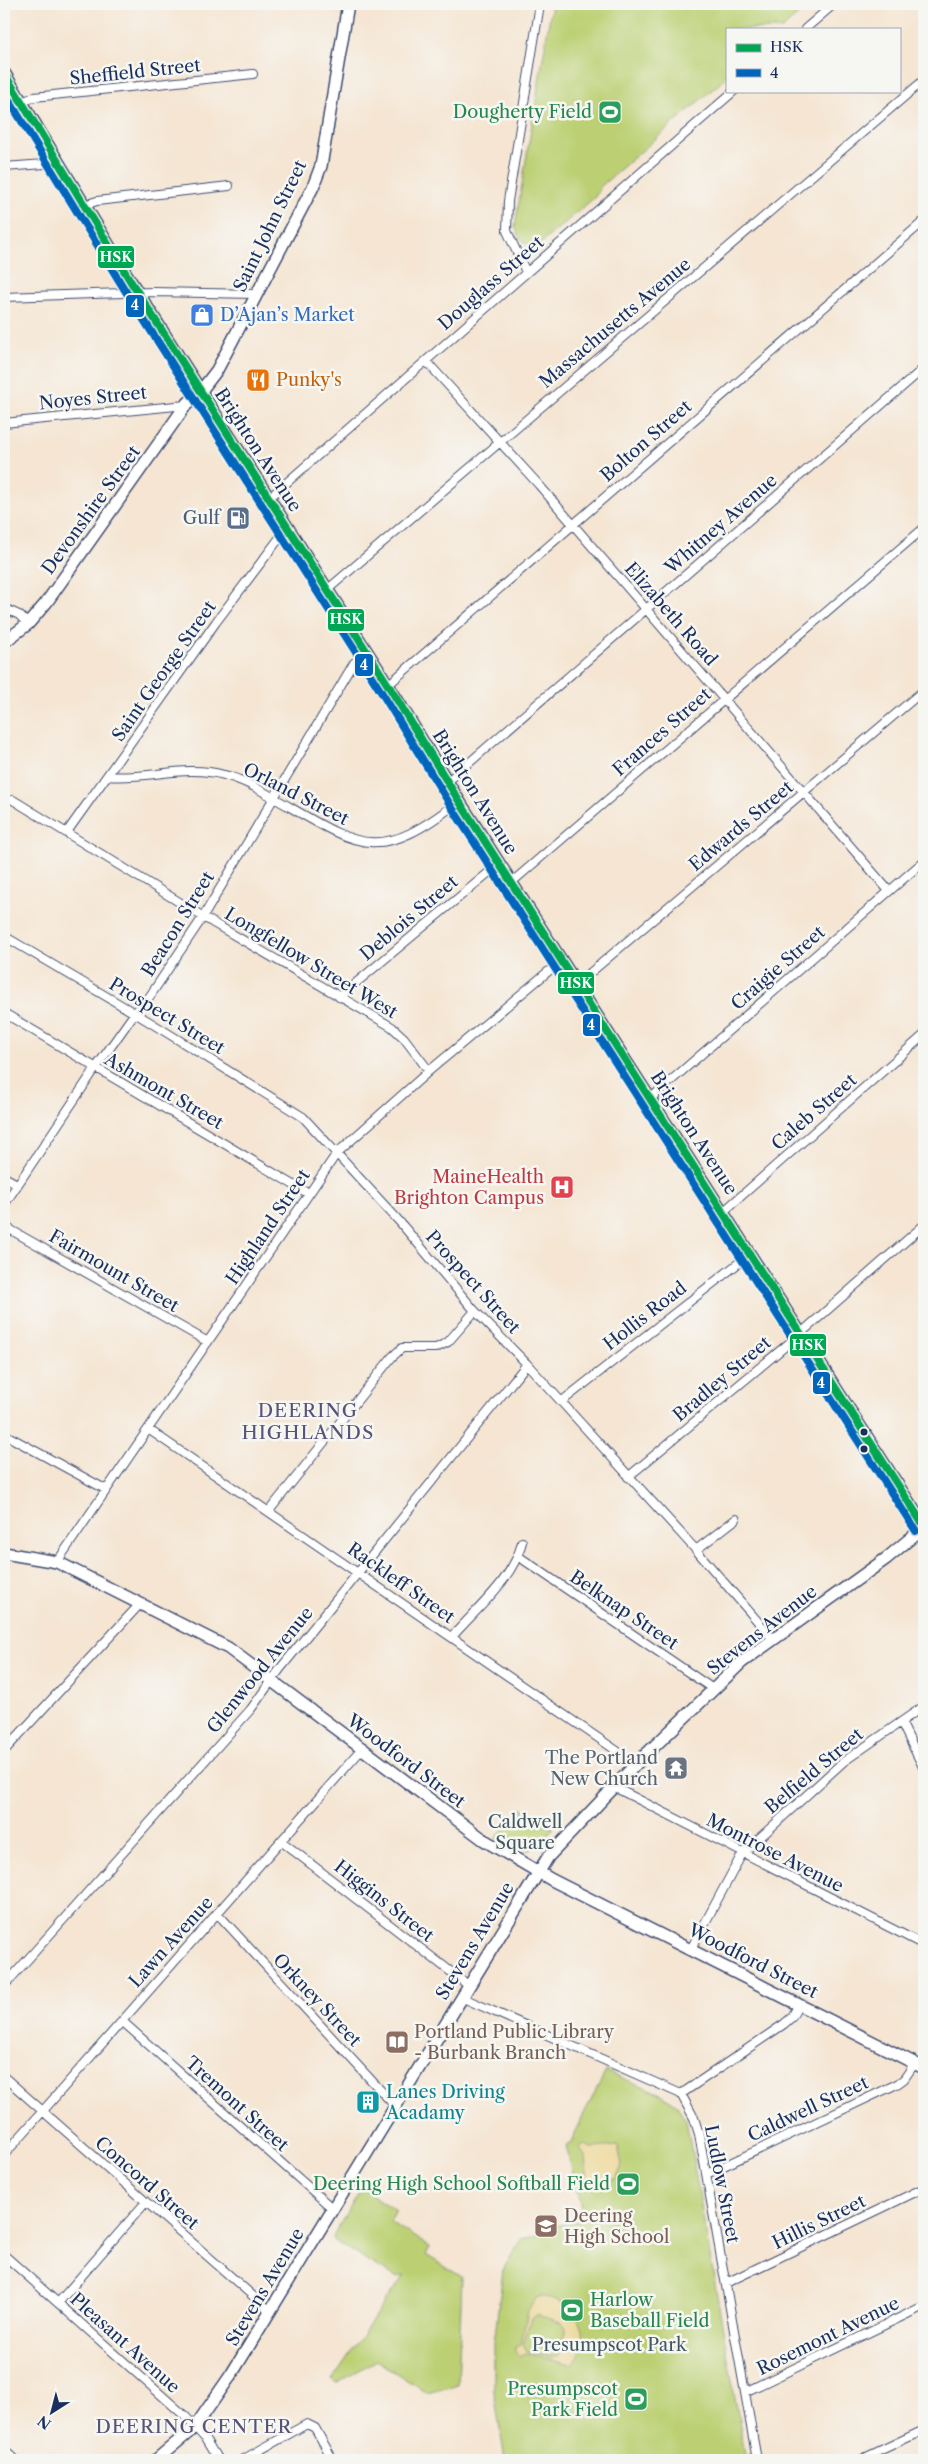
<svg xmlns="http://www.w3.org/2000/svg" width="928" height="2464" viewBox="0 0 928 2464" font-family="'Libre Caslon Text',serif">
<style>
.green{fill:#bcd073;stroke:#6c8068}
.sand{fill:#eeda9e;stroke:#84847e;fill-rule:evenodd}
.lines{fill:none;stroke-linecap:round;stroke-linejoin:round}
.street-casing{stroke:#3c4a6f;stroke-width:10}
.secondary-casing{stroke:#3c4a6f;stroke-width:14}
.street{stroke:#fff;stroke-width:8}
.secondary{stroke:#fff;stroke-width:11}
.bus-1-casing{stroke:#f6f6f2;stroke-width:11}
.bus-2-casing{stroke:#f6f6f2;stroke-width:11}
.bus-1{stroke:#00a651;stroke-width:8}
.bus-2{stroke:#0065bd;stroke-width:8}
.bus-dot{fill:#1b2f5e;stroke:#f6f6f2;stroke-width:2}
.labels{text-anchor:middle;stroke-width:5;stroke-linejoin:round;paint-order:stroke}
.street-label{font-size:18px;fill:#1b2f5e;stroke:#f6f6f2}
.leisure-label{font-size:18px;fill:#27864d;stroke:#f6f6f2;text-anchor:end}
.shop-label{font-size:18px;fill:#366cbe;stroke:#f6f6f2;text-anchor:start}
.food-label{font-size:18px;fill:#c56008;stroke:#f6f6f2;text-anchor:start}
.service-label{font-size:18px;fill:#4e5e75;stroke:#f6f6f2;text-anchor:end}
.health-label{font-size:18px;fill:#be3a42;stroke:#f6f6f2;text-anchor:end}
.worship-label{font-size:18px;fill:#5b616d;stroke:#f6f6f2;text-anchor:end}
.park-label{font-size:18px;fill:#435763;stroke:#f6f6f2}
.education-label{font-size:18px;fill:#785e54;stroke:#f6f6f2;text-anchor:start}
.culture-label{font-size:18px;fill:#0d838f;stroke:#f6f6f2;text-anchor:start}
.neighbourhood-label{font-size:19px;letter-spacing:1px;fill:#585378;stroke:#f6f6f2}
.line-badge{stroke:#f6f6f2;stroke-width:2}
.badge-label{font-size:14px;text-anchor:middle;font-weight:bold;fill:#fff}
</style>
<rect width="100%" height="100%" fill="#f6f6f2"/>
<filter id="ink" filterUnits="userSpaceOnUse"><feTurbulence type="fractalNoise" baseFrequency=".02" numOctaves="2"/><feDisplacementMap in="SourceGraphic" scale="10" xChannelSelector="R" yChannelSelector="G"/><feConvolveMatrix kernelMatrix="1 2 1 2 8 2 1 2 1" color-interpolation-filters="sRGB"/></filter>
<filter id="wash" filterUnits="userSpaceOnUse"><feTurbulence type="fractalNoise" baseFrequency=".0096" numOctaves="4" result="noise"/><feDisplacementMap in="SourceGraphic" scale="20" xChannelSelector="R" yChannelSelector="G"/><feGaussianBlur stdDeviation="1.12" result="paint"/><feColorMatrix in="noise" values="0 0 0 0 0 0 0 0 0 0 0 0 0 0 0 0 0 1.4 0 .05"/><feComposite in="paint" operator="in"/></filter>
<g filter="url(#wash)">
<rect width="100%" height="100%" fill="#f5e5d2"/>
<path class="green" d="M552,4H811L782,29H727V77L601,186L595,197L533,250L519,237L515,226Z
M521,1807L554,1828L530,1850L515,1849L496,1839Z
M606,2071L663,2095L676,2104L686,2120L746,2460H505L494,2392V2343L503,2270L521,2239L540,2235V2230L584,2219L566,2146L573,2141L574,2133Z
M362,2188L395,2210L389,2221L430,2247L426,2255L462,2277L458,2385L427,2393L376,2360L336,2384L332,2380L396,2286L405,2276L396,2277L333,2240L332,2237Z"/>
<path class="sand" d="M583,2144L591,2148L618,2146L622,2165C618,2180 602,2190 587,2184L585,2156L580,2149Z
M537,2297C566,2295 589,2321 581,2348C579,2355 577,2361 571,2365L526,2353L519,2356L515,2352V2347L521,2344L528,2311ZM536,2315L562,2322L566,2328L559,2355L553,2358L527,2351L523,2344L531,2318Z"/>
</g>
<g filter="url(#ink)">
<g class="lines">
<g class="street-casing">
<path id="street" d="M805,29L834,4
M22,102L34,97L253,74
M4,167L45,164L57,160
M84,205L97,201L229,186
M526,272L507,231L508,201L540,4
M4,297L153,292L257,294
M426,361L539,485L889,891
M4,423L186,405
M268,499L734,91
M327,590L924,80
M4,608L19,615L28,624
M388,685L924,221
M107,776C147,780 184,764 224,775C242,779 260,790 276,799C359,847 377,865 459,801
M447,782L924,368
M13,800L215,924L392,1027L404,1038L429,1071
M67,832L216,622L287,528
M512,882L924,528
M4,936L148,1021L303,1117L398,1220L475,1311L527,1364L696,1550L773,1639
M577,984L924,690
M339,997L499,864
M4,1013L309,1194
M651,1098L924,861
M4,1177L17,1184
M4,1205L95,1069L134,1014L150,996L203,917L354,663L367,653
M723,1212L924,1035
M4,1226L208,1342
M561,1402L749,1255
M148,1429L636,1764
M4,1434L105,1489
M628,1477L800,1334L924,1225
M269,1511L392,1357L402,1348H436L448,1342L475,1311
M696,1550L736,1519
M518,1556L713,1689
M57,1562L337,1153L429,1071L562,960
M452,1637C476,1609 514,1579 522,1542
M901,1722L924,1769
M4,1751L140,1604
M614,1787L924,1945
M281,1841L468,1985
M217,1913L395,2106
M691,1949L742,1854L843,1762L924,1706
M4,1986L251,1709L280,1669L527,1364
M461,1997L681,2094L694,2118L699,2134L757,2460
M122,2021L333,2209
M4,2077L270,2311
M681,2094L784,2024L792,2017L799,2004
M4,2155L362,1749
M707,2174L897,2084L904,2079L915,2063
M4,2255L186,2417L204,2437L218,2460
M726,2283L924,2188
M58,2303L146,2202
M745,2392L924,2306
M4,2450L15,2460
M242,2460L307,2424L315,2428L333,2460
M860,2460L924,2430"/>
</g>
<g class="secondary-casing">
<path id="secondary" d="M4,73L131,282L388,685L459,801L924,1526
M4,642L28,624L46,603L186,405L200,392L217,370L313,187L321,166L348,4
M4,1553L57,1562L228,1648L484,1840L552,1880L924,2068
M156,2460L195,2427L231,2375L548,1857L636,1764L742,1662L887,1558L924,1527"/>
</g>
<use href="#street" class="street"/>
<use href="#secondary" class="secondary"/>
<g class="bus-1-casing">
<path id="bus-1" d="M4,73L131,282L388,685L459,801L924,1526"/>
</g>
<g class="bus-2-casing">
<path id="bus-2" d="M4,92L123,287L380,690L451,806L916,1531"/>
</g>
<use href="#bus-1" class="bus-1"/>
<use href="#bus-2" class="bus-2"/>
</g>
</g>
<defs>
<g id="stadium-square" transform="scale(1.25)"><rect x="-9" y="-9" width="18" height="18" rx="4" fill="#2e9e5b" stroke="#f6f6f2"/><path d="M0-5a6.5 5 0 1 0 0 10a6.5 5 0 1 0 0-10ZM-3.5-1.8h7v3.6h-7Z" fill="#fff"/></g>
<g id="shop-square" transform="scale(1.25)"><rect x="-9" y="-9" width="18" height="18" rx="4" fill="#3f7fe0" stroke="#f6f6f2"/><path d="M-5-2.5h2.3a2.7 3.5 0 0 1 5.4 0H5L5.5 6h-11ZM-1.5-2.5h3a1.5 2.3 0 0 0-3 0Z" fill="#fff"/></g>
<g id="restaurant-square" transform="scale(1.25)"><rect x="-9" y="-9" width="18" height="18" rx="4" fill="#e8710a" stroke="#f6f6f2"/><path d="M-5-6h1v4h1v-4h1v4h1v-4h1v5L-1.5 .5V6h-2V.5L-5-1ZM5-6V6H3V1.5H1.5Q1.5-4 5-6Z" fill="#fff"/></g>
<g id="fuel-square" transform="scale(1.25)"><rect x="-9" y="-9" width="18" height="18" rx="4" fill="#5c6f8a" stroke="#f6f6f2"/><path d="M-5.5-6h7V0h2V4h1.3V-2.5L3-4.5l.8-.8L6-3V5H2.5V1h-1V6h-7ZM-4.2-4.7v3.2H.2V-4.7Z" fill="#fff"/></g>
<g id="hospital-square" transform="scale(1.25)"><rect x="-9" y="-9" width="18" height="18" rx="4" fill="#e0444e" stroke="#f6f6f2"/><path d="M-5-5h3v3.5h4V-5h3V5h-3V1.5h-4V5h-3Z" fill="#fff"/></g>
<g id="temple-square" transform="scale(1.25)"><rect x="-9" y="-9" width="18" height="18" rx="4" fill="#6b7280" stroke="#f6f6f2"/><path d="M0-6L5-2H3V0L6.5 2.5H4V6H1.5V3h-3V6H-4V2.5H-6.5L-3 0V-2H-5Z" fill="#fff"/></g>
<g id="library-square" transform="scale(1.25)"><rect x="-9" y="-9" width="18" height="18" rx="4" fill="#8d6e63" stroke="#f6f6f2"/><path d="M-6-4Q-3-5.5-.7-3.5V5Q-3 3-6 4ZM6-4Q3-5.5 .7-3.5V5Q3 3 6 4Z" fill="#fff"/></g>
<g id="building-square" transform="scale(1.25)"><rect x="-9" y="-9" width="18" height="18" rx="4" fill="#0f9aa8" stroke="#f6f6f2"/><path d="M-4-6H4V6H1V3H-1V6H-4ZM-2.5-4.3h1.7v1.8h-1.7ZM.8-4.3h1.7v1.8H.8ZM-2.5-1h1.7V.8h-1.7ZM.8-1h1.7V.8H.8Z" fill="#fff"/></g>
<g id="school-square" transform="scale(1.25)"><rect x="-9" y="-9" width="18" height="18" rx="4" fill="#8d6e63" stroke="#f6f6f2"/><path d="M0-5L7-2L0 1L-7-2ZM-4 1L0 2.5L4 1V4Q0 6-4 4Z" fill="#fff"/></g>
</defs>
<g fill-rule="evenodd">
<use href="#stadium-square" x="610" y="112"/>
<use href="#shop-square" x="202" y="315"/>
<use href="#restaurant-square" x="258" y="380"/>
<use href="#fuel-square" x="238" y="518"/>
<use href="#hospital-square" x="562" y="1187"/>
<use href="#temple-square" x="676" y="1768"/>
<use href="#library-square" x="397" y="2042"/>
<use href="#building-square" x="368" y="2102"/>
<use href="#stadium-square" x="628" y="2184"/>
<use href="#school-square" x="546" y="2226"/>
<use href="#stadium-square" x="572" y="2310"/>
<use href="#stadium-square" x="636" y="2399"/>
</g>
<g class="bus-dot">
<circle cx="864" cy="1432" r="4.5"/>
<circle cx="864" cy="1449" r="4.5"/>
</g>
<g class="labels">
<g class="street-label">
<text transform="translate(135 72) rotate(-6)" y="6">Sheffield Street</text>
<text transform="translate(270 226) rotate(-64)" y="6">Saint John Street</text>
<text transform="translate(491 283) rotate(-41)" y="6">Douglass Street</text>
<text transform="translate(615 323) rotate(-40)" y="6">Massachusetts Avenue</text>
<text transform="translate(93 398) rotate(-6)" y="6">Noyes Street</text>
<text transform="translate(646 441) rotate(-41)" y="6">Bolton Street</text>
<text transform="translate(258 450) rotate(57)" y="6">Brighton Avenue</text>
<text transform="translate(91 510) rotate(-54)" y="6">Devonshire Street</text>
<text transform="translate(721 524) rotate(-41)" y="6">Whitney Avenue</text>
<text transform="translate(671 614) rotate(49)" y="6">Elizabeth Road</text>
<text transform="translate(164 671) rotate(-55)" y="6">Saint George Street</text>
<text transform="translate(662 732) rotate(-41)" y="6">Frances Street</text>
<text transform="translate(475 792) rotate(58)" y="6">Brighton Avenue</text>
<text transform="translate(296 794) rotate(27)" y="6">Orland Street</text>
<text transform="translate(741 826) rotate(-40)" y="6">Edwards Street</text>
<text transform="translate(409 918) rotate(-40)" y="6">Deblois Street</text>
<text transform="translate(178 924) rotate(-58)" y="6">Beacon Street</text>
<text transform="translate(311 963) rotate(31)" y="6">Longfellow Street West</text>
<text transform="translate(778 968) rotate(-41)" y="6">Craigie Street</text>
<text transform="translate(167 1016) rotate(31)" y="6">Prospect Street</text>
<text transform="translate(164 1091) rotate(30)" y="6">Ashmont Street</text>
<text transform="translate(814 1112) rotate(-41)" y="6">Caleb Street</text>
<text transform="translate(694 1133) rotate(57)" y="6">Brighton Avenue</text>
<text transform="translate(268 1227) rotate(-56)" y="6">Highland Street</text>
<text transform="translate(114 1271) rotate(30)" y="6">Fairmount Street</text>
<text transform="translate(473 1282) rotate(48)" y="6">Prospect Street</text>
<text transform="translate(645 1316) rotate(-38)" y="6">Hollis Road</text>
<text transform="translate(722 1379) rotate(-40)" y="6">Bradley Street</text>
<text transform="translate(401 1583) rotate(35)" y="6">Rackleff Street</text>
<text transform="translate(624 1610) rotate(34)" y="6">Belknap Street</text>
<text transform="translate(762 1630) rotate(-38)" y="6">Stevens Avenue</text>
<text transform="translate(260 1670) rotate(-51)" y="6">Glenwood Avenue</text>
<text transform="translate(406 1761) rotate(37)" y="6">Woodford Street</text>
<text transform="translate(814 1771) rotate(-40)" y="6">Belfield Street</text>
<text transform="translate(775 1853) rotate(27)" y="6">Montrose Avenue</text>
<text transform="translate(384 1901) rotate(38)" y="6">Higgins Street</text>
<text transform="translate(475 1941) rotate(-59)" y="6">Stevens Avenue</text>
<text transform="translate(171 1942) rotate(-48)" y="6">Lawn Avenue</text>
<text transform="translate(753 1961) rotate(27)" y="6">Woodford Street</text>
<text transform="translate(317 2000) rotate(47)" y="6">Orkney Street</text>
<text transform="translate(237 2104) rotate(42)" y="6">Tremont Street</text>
<text transform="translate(808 2109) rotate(-25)" y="6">Caldwell Street</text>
<text transform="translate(147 2183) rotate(41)" y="6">Concord Street</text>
<text transform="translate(722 2184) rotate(79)" y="6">Ludlow Street</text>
<text transform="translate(819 2222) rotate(-26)" y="6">Hillis Street</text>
<text transform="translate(265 2287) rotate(-59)" y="6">Stevens Avenue</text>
<text transform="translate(828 2336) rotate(-26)" y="6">Rosemont Avenue</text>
<text transform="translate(125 2343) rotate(42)" y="6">Pleasant Avenue</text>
</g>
<g class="leisure-label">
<text x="592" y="118">Dougherty Field</text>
<text x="610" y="2190">Deering High School Softball Field</text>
<text x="590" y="2306" text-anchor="start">Harlow<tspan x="590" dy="21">Baseball Field</tspan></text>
<text x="618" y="2395">Presumpscot<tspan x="618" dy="21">Park Field</tspan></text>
</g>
<g class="shop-label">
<text x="220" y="321">D’Ajan’s Market</text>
</g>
<g class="food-label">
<text x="276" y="386">Punky's</text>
</g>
<g class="service-label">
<text x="220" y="524">Gulf</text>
</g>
<g class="health-label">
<text x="544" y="1183">MaineHealth<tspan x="544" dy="21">Brighton Campus</tspan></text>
</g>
<g class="worship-label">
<text x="658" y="1764">The Portland<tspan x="658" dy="21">New Church</tspan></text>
</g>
<g class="park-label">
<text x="525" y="1828">Caldwell<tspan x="525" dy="21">Square</tspan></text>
<text x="609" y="2351">Presumpscot Park</text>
</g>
<g class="education-label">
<text x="414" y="2038">Portland Public Library<tspan x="414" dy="21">- Burbank Branch</tspan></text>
<text x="564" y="2222">Deering<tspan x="564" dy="21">High School</tspan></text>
</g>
<g class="culture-label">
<text x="386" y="2098">Lanes Driving<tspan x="386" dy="21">Acadamy</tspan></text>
</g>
<g class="neighbourhood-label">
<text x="308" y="1417">DEERING<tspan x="308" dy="22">HIGHLANDS</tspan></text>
<text x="194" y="2433">DEERING CENTER</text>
</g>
</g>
<g class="line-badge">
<rect x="97" y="245" width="38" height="24" rx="5" fill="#00a651"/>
<rect x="125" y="294" width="20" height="24" rx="5" fill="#0065bd"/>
<rect x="327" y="608" width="38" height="24" rx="5" fill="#00a651"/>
<rect x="354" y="653" width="20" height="24" rx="5" fill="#0065bd"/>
<rect x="557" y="971" width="38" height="24" rx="5" fill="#00a651"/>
<rect x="582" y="1013" width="19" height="24" rx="5" fill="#0065bd"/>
<rect x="789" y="1333" width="38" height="24" rx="5" fill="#00a651"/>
<rect x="812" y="1371" width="19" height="24" rx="5" fill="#0065bd"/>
</g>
<g class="badge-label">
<text x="116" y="262">HSK</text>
<text x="135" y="310">4</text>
<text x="346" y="624">HSK</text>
<text x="364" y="670">4</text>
<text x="576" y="988">HSK</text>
<text x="591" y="1030">4</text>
<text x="808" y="1350">HSK</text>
<text x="821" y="1388">4</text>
</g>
<rect width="928" height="2464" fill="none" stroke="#f6f6f2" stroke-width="20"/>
<rect x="726" y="28" width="175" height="65" fill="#f6f6f2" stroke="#9ea6b7"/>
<rect x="736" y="44" width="25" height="8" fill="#00a651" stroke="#9ea6b7"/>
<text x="770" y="52" font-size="15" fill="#1b2f5e">HSK</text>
<rect x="736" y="69" width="25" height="8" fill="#0065bd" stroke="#9ea6b7"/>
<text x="770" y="78" font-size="15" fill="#1b2f5e">4</text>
<g transform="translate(52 2412) rotate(216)" stroke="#f6f6f2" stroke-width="4" paint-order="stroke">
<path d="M0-4L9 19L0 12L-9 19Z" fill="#1b2f5e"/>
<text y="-8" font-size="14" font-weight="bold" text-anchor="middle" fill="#1b2f5e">N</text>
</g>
</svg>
